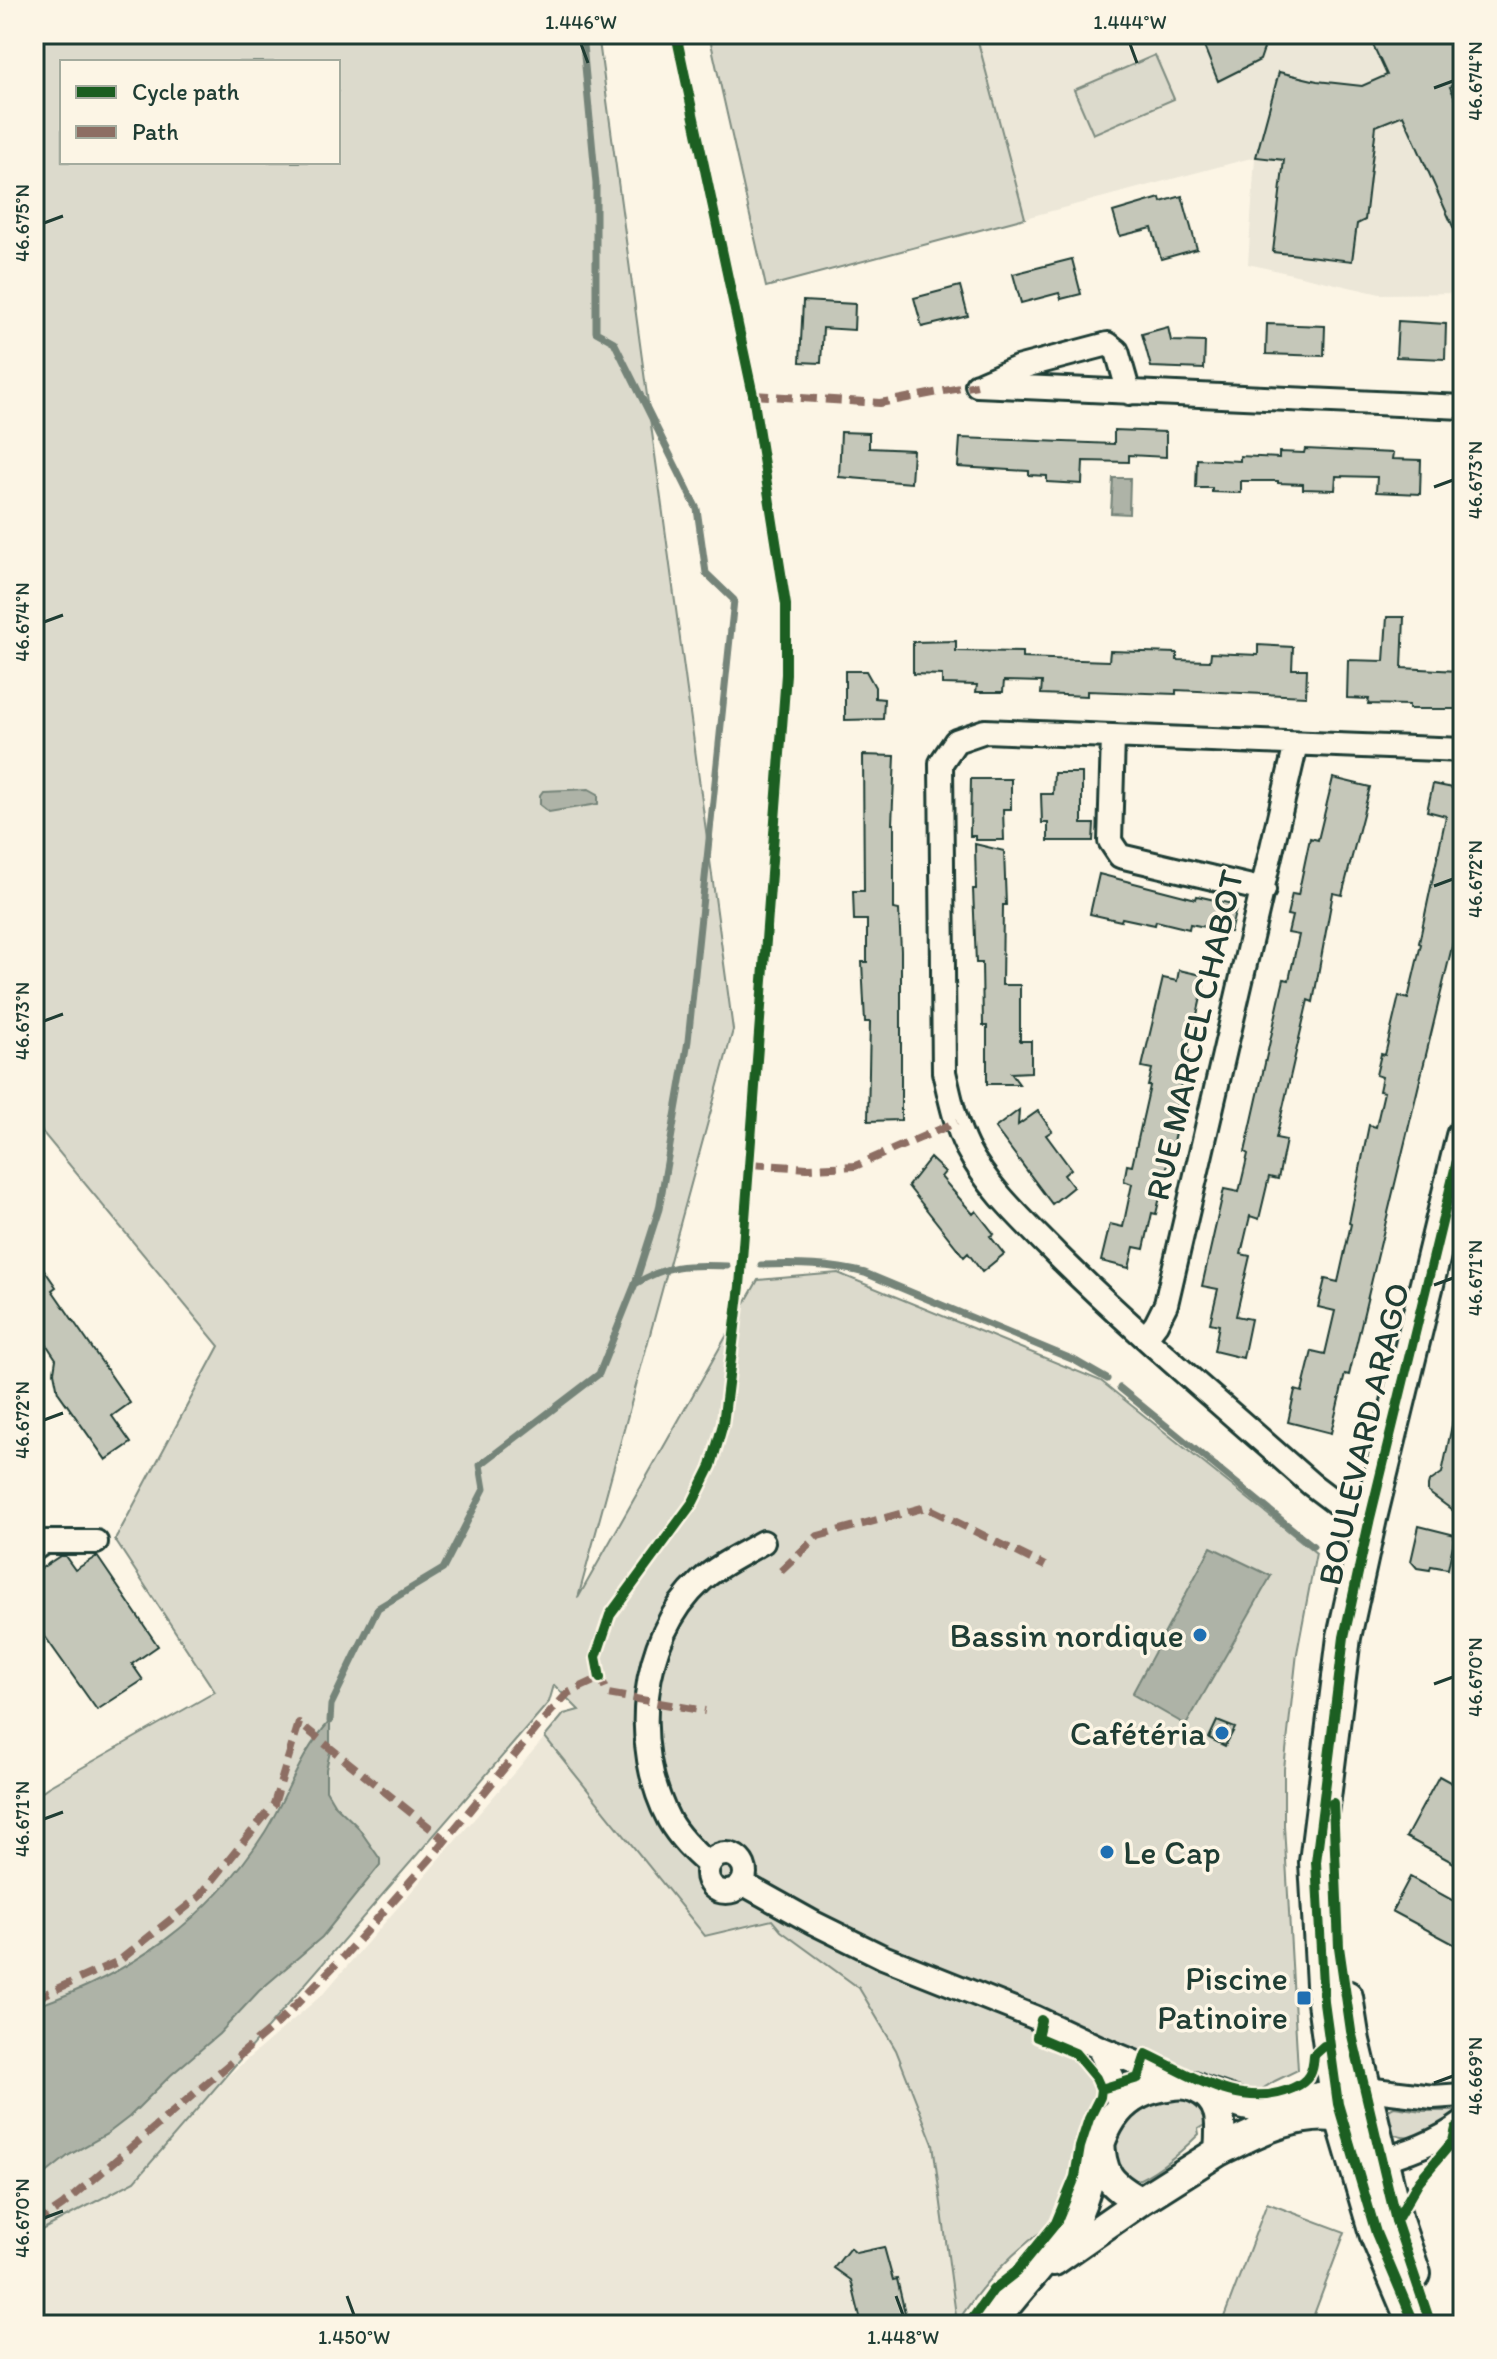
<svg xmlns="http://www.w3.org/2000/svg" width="1497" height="2359" viewBox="0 0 1497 2359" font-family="Itim,sans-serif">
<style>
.built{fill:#ece7d8}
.green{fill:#dcdacc;stroke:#7e8c80;stroke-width:2;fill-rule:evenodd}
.water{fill:#aeb3a7;stroke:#758479;stroke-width:2}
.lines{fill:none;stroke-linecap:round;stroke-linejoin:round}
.stream{stroke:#758479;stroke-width:7}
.building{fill:#c5c7b9;stroke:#1f3d34;stroke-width:2}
.minor-casing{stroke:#1f3d34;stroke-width:28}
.tertiary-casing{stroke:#1f3d34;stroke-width:34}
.secondary-casing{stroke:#1f3d34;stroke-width:38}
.minor{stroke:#fcf5e5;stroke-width:22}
.tertiary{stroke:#fcf5e5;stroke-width:28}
.secondary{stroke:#fcf5e5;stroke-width:32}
.quiet{stroke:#8d6e63;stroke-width:8;stroke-dasharray:16 8;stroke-linecap:butt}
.cycleway-casing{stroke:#fcf5e5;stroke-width:15}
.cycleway{stroke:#1b5e20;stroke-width:10}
.ticks{fill:none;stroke:#1f3d34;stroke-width:3}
.poi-dot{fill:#1f6fb2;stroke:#fcf5e5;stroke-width:3}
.labels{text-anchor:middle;stroke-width:7;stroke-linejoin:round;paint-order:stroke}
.street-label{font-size:34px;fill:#1f3d34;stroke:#fcf5e5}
.poi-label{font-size:34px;fill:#1f3d34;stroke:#fcf5e5;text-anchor:end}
.neatline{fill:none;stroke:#1f3d34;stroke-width:3}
.ticks-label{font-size:20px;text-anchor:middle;fill:#1f3d34}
</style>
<rect width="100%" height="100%" fill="#fcf5e5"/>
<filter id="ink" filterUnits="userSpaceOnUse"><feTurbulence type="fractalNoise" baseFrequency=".0125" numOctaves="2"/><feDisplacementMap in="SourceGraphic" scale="16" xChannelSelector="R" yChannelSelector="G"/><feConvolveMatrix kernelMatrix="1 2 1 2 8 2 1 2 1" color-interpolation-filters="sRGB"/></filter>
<g filter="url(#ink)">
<path class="built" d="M976,34H1463V293L1380,294L1248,264L1255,157L1025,218Z
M545,1737L705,1936L772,1920L781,1931L859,1987L896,2050L933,2144L956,2325H34V2235L120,2169L323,1994Z"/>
<path class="green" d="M34,34H598L733,1030L578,1598L758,1280L838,1273L1101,1381L1316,1553L1297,1653L1284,1769V1825L1298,2070L1275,2081L1198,2129L1199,2134C1179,2154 1157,2173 1131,2183L1121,2178C1053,2221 1001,2253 957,2323L933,2144L896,2050L859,1988L781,1931L772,1920L705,1936L545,1737L564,1714L579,1710L554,1685L549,1702L135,2181L34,2234V1797L48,1787L215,1692L115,1540L219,1346L34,1122ZM62,62H338V162H62Z
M709,34H976L1025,218L766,287Z
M1155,55L1174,99L1093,134L1074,90Z
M1394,2107L1422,2111H1463V2115C1438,2130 1411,2148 1385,2130L1383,2113Z
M1267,2203L1345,2232L1310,2325H1221Z"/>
<path class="water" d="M1113,478H1130L1129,514L1111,513Z
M589,789L598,794V804L549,812L540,805V795L543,791Z
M1211,1547L1271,1576L1186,1725L1132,1694Z
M330,1721V1752L326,1769V1790L335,1805L357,1826L380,1859V1865L322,1937L259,1991L219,2034L171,2075L129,2117L107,2134L69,2155L34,2183V2007C131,1974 209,1920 265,1832C289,1793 298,1756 330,1721Z"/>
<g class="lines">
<path class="stream" d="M761,1265C798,1264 830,1264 865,1273L1074,1360L1107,1379
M635,1284C670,1263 688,1265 727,1266
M1120,1388L1313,1546
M330,1721L331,1705L378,1608L443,1569L484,1489L480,1465L599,1374L635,1284L659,1209L688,1041L734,600L706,573L697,509L614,342L596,332V184L582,34"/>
</g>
<path class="building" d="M1199,34H1269L1260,60L1218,81Z
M1368,34H1463V81L1450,87L1463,115V249L1403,115L1376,126L1365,220L1357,224L1352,261L1273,252L1284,160L1256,157L1279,72L1317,81L1362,86L1387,75Z
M1182,196L1197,249L1161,259L1152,228L1120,236L1113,212L1160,198L1161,202Z
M1072,259L1081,294L1061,299L1059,293L1021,303L1013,274Z
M960,286L968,316L922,327L914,298Z
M803,301L855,304L854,330L823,328L821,363L800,362Z
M1398,321L1446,324L1445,359L1396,357Z
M1267,324L1325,326L1324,356L1266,354Z
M1168,327L1171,341L1205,342L1204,369L1151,367L1142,334Z
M1114,430L1166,432V457L1129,455V462L1083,461L1082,484L1047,482V476L1029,475V471L958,467L960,438L1114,444Z
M841,432L869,433V448L913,450L911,483L839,477Z
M1305,449L1393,453L1392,459L1421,460L1420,494L1376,492L1377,477L1336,476L1335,490L1303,489V484L1278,483V481H1241V493L1212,492V488H1196L1197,459L1240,461V456L1279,458V452L1304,453Z
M1387,617H1404L1402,668L1458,671L1456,709H1409V705L1368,704L1369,699L1347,698L1348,660L1384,661Z
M956,641V651L1022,652V658L1109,661L1110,651L1177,653V660L1210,661L1211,653L1258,655V645L1293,647L1292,669H1307L1306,696L1176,690V694L1087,691V696L1041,694L1042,682L1004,681L1003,692H976L977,685L942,684V675L913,674V642Z
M845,671H866L875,687V698L884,699L883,719L845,720Z
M863,755L895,756L892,824H894V909L899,910L901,951V1120L868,1121L870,1022H865L862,962H867V920H854L853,891H864Z
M1054,773H1082V824H1094L1093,841H1048V823H1042L1041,794H1053Z
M1456,775L1463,776V901L1349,1375L1345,1374L1331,1433L1288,1422L1295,1390L1302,1392L1312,1351L1325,1354L1335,1311L1318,1307L1325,1279L1338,1282L1351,1224L1349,1223L1369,1125L1376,1127L1384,1092L1379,1091L1382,1077L1376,1075L1381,1054L1385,1055L1399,996L1408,999L1421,944L1419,943L1446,816L1427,811L1433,784L1453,788Z
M1333,778L1370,787L1342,895L1333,893L1313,1002L1308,1000L1276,1138L1286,1140L1278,1179L1269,1177L1259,1219L1250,1216L1241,1254L1250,1256L1236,1316L1251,1319L1243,1358L1214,1351L1219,1325L1210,1323L1218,1289L1202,1286L1224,1189L1239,1192L1248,1154L1245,1152L1284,979L1289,980L1299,935L1288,933L1292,916L1287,915L1292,894L1298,895L1310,838L1318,840Z
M971,779H1011V809H1003L1004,840H975V836H970Z
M975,844L1004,851L1006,905H1003L1002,985H1020V1041H1031V1072L1011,1073L1019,1084H987V1026H983L982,963H976L973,889H976Z
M1099,874L1196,899L1197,896L1237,905L1230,932L1190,924L1189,929L1156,921L1155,925L1122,918L1121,921L1090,914Z
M1179,970L1206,976L1174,1114L1179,1116L1156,1214L1152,1213L1144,1249L1134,1247L1129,1268L1101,1261L1110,1224L1123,1227L1132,1184L1124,1181L1127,1165L1132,1166L1150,1086H1148L1152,1069L1142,1067L1163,978L1177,981Z
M1019,1110L1018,1125L1038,1111L1052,1131L1046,1135L1071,1169L1064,1175L1073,1187L1052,1204L995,1128Z
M930,1158L945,1172L941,1177L973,1214L976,1211L994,1234L990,1236L1004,1254L982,1272L968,1253L964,1257L908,1186Z
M34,1255L56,1287L52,1290L130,1403L112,1416L131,1443L106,1460L58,1392L54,1372L56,1359L34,1326Z
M1455,1411L1463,1412V1497L1459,1515L1428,1492V1486L1429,1482L1442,1473Z
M1419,1526L1455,1535L1448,1569L1431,1566L1430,1570L1417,1568L1411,1561Z
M60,1556H65L75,1570L97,1556L158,1646L132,1664L143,1680L97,1710L34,1621V1573Z
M1217,1721L1235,1728L1225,1746L1209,1738Z
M1439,1776L1463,1789V1868L1406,1837Z
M1410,1877L1463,1906V1949L1392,1911Z
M884,2247L893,2280L897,2279L906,2317L875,2325H862L851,2280L834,2268L850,2248L856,2253Z"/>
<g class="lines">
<g class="minor-casing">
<path id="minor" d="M982,383L1017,368L1108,344L1117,351L1129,393
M977,385L1463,407
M1113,737L1110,841L1120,856L1264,890
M1146,1337L1156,1324L1166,1304L1296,744
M1370,1518L1348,1512L1311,1484C1226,1408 1138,1335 1057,1255C1024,1221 989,1190 967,1148C955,1124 950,1097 944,1072L941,763L956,741L985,731L1463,750
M34,1549L44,1542H96
M707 1873a19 19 0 1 1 38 0a19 19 0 1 1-38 0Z
M709,1865C694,1852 679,1838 669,1820C631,1748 638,1638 701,1581C718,1565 743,1554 763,1542
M742,1883L814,1923L883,1957L1034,2017L1098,2047L1185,2083
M1098,2047L1113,2078L1119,2107
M1366,2089L1433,2097L1463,2095
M1369,2163C1402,2155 1435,2144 1463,2123"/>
</g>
<g class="tertiary-casing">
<path id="tertiary" d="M1203,2091L1244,2105L1259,2108L1357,2090
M1219,2151C1249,2136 1279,2120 1313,2117C1329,2115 1345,2119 1363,2117
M1054,2261L1140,2201
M992,2325C1015,2291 1046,2263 1069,2228C1101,2180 1088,2101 1161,2087C1175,2085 1183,2082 1196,2088C1224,2100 1221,2125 1219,2151L1140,2201C1109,2184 1101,2174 1100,2139"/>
</g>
<g class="secondary-casing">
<path id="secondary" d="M1346,1997L1353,2041L1396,2221L1414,2274
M1415,2325L1376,2233L1338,2104L1324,2002L1316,1862L1344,1637L1370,1518L1463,1136"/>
</g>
<use href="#minor" class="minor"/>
<use href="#tertiary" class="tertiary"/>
<use href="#secondary" class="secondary"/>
<path class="quiet" d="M753,395L880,403L977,385
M750,1164L807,1168L855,1166L957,1122
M781,1571L818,1536L926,1507L1045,1566
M599,1673L608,1694L705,1711
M34,1995H43L119,1961L200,1896L274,1804L299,1723L445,1840
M34,2225L63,2205L279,2022L344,1956L430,1859L545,1718L568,1693L600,1678"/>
<g class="cycleway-casing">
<path id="cycleway" d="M600,1678L596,1657L610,1615L693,1502L711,1466L723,1424L740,1286L786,674V605L753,395L676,34
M1333,1803L1339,1947L1351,2031L1396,2221L1431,2325
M1101,2089L1138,2078L1146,2054C1191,2075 1242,2111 1293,2088C1309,2081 1313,2072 1314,2055L1324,2046
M1396,2221L1419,2181L1453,2141L1456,2128
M968,2325L993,2290L1016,2272L1056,2223L1075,2177L1080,2147L1089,2119L1100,2097L1101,2089L1096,2078L1075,2053L1037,2037L1041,2020
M1415,2325L1376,2233L1338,2104L1324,2002L1316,1862L1344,1637L1370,1518L1463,1136"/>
</g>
<use href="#cycleway" class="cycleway"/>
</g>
</g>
<path class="ticks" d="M581,44L588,63M1130,44L1137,63M1434,88L1453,81M44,223L63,216M1434,487L1453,480M44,622L63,615M1434,886L1453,879M44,1021L63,1014M1434,1285L1453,1278M44,1420L63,1413M1434,1684L1453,1677M44,1819L63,1812M1434,2083L1453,2076M44,2218L63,2211M347,2296L354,2315M896,2296L903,2315"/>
<g class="poi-dot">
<circle cx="1200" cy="1635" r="8"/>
<circle cx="1222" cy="1733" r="8"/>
<circle cx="1107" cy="1852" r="8"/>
<rect x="1296" y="1990" width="16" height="16" rx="4"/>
</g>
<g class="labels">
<g class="street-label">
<text transform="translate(1194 1035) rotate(-77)" y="12">RUE MARCEL CHABOT</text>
<text transform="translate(1363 1434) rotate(-77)" y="12">BOULEVARD ARAGO</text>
</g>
<g class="poi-label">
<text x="1184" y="1647">Bassin nordique</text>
<text x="1206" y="1745">Cafétéria</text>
<text x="1123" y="1864" text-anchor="start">Le Cap</text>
<text x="1288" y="1990">Piscine<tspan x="1288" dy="39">Patinoire</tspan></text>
</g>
</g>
<rect width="1497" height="2359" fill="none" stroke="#fcf5e5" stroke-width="88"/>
<rect x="60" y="60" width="280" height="104" fill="#fcf5e5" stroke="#a4ab9e" stroke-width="2"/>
<rect x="76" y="86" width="40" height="12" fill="#1b5e20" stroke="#a4ab9e" stroke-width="2"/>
<text x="132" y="100" font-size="24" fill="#1f3d34">Cycle path</text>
<rect x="76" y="126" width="40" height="12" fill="#8d6e63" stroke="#a4ab9e" stroke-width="2"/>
<text x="132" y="140" font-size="24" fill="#1f3d34">Path</text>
<rect x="44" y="44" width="1409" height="2271" class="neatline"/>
<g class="ticks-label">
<text x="581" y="29">1.446°W</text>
<text x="1130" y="29">1.444°W</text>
<text transform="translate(1475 81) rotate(-90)" y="7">46.674°N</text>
<text transform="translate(22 223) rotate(-90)" y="7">46.675°N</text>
<text transform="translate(1475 480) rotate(-90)" y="7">46.673°N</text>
<text transform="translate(22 622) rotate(-90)" y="7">46.674°N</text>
<text transform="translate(1475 879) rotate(-90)" y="7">46.672°N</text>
<text transform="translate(22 1021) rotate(-90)" y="7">46.673°N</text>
<text transform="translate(1475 1278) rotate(-90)" y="7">46.671°N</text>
<text transform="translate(22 1420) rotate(-90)" y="7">46.672°N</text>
<text transform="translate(1475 1677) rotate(-90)" y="7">46.670°N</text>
<text transform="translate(22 1819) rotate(-90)" y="7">46.671°N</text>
<text transform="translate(1475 2076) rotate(-90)" y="7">46.669°N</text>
<text transform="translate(22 2218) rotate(-90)" y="7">46.670°N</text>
<text x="354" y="2344">1.450°W</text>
<text x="903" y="2344">1.448°W</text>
</g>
</svg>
